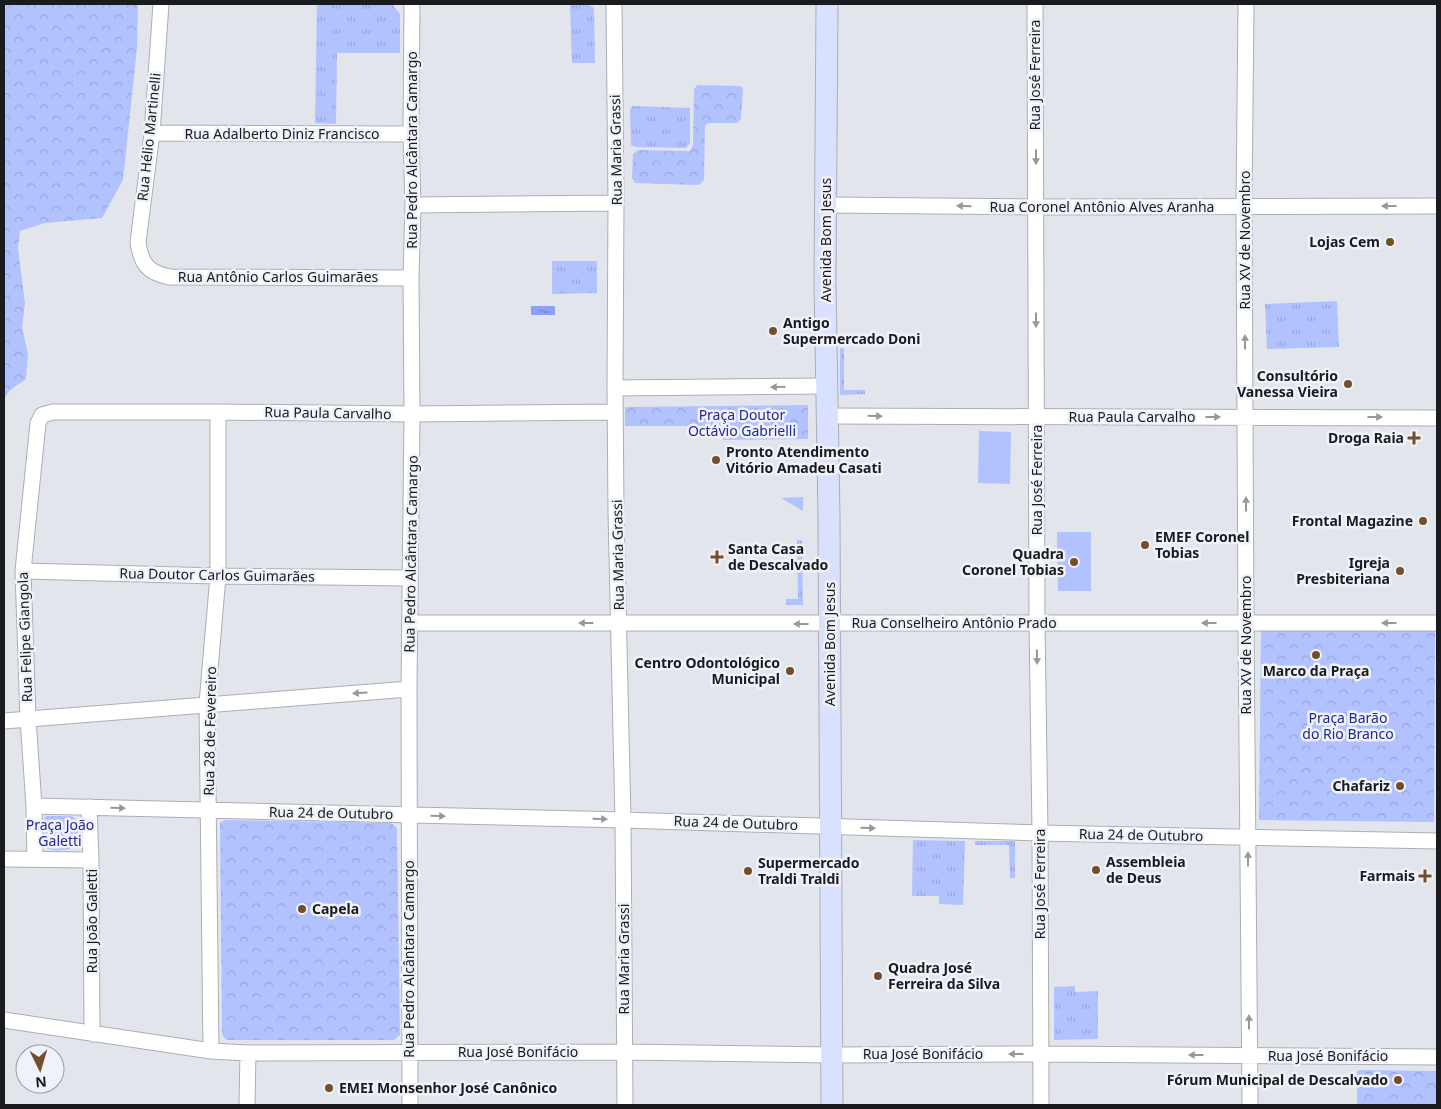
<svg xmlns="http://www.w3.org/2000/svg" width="1441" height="1109" viewBox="0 0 1441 1109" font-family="'Noto Sans',sans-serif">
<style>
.grass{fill:url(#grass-tufts)}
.forest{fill:url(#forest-crowns)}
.pitch{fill:#b1c2ff}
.water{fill:url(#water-ripples)}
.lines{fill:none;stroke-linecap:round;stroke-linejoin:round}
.street-casing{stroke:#abaeb5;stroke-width:17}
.secondary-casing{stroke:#abaeb5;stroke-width:23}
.street{stroke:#fff;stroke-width:15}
.secondary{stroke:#dae1fe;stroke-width:21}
.oneway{fill:#98989a}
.poi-dot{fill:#744e2a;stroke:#f0f2fa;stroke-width:2}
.labels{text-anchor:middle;stroke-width:5;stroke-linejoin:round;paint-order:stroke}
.street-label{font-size:14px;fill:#1a1b1e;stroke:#f0f2fa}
.poi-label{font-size:14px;font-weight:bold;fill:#1a1b1e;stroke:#f0f2fa;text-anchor:end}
.park-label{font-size:14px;fill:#23288b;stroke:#f0f2fa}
</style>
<defs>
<pattern id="grass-tufts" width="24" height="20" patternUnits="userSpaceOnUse" patternTransform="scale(1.25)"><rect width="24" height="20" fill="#b1c2ff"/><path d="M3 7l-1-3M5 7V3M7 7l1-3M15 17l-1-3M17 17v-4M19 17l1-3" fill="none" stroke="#98a6da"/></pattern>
<pattern id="forest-crowns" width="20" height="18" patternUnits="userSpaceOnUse" patternTransform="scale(1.25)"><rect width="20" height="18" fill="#b1c2ff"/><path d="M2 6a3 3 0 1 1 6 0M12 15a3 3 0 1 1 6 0" fill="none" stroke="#98a6da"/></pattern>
<pattern id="water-ripples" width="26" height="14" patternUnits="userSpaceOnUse" patternTransform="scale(1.25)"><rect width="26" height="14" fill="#8ca2fa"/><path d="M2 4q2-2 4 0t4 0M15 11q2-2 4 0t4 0" fill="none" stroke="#7283ca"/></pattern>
</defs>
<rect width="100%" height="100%" fill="#e3e5ed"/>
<path class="grass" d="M317,4H392L400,14V53H337L336,124L315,123Z
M589,5L594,8L595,63H572L570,5Z
M632,106L690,108V143L686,148L635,147L631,145L630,110Z
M552,261H597V293L552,294Z
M1337,301L1339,347L1267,349L1265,304Z
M840,348H844V390H865V394L840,395Z
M803,497V511L781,498Z
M797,540H802L803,605H786V599H798Z
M913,840L965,841L963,905L939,904V896H912Z
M975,841H1015V878H1010L1009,845H975Z
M1075,986V992L1098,991V1039L1054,1040V987Z"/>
<path class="forest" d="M4,4H138L137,48L123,180L102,218L45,223L20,231L18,248L25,303L22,327L28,354L26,379L10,390L4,399Z
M698,85L739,86L743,88L741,119L737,123H708L705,126L704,180L699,185L635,183L632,178L633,154L638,150L690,151L693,145L694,89Z
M808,405V439L723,440L724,426H625V407Z
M1261,631H1435L1434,822L1259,820Z
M46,816H72L77,821L78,845C69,851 52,853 43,846L41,822Z
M225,820L391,823L397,828L400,1035L394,1040H226L222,1034L220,823Z
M1360,1070L1436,1071L1437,1105H1357V1072Z"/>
<path class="pitch" d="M979,431L1011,432L1010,484L978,483Z
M1057,532H1091V591H1058Z"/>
<path class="water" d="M531,306H555V315H531Z"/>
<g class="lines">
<g class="street-casing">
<path id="street" d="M161,4L152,133L138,242C141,264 148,273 170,277L411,278
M614,4L616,203L615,388L616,512L623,820L625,1105
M1035,4L1037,622L1040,833L1041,1105
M1246,4L1244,207L1246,623L1250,1105
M152,133L411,134
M413,205L616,203
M827,205L1036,207L1437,206
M615,388L827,386
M827,416L1437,418
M23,571L218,576L410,578
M410,623H1437
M4,721L409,689
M34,806L623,820L1040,833L1437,841
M89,807L91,860L92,1034
M4,859L91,860
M35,859L34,806L28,719L23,571L38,423L42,415L53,412H218L412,414L615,412
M4,1020L211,1051L248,1053L625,1052L832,1055L1041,1054L1437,1057
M211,1051L207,704L218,576V412
M247,1105L248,1053
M410,1105L409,689L412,414L411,278L413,205L411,134L412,4"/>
</g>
<g class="secondary-casing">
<path id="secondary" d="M827,4L825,283L829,516L832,1105"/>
</g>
<use href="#street" class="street"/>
<use href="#secondary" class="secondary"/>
</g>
<defs><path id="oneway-solid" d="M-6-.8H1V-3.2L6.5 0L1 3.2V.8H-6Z" transform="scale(1.25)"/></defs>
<g class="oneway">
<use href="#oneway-solid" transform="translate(1036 157) rotate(90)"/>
<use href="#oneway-solid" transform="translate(964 206) rotate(-179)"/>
<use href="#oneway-solid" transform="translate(1389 206) rotate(180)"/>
<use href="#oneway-solid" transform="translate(1036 320) rotate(90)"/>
<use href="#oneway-solid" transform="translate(1245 342) rotate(-90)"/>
<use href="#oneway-solid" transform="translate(778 387) rotate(179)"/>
<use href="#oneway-solid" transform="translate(875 416) rotate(1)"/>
<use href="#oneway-solid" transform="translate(1213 417)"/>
<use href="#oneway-solid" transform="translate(1375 417)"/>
<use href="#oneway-solid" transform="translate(1246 504) rotate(-90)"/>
<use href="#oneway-solid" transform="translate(586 623) rotate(180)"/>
<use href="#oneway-solid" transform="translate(1209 623) rotate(-180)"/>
<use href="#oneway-solid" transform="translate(1389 623) rotate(180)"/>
<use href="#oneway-solid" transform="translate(801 624) rotate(-180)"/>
<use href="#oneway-solid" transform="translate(1037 657) rotate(89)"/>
<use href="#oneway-solid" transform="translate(360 693) rotate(176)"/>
<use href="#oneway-solid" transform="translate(118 808) rotate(2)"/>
<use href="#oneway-solid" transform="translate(438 816) rotate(1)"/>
<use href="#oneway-solid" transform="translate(600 819) rotate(1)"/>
<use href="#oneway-solid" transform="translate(868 828) rotate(2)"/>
<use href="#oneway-solid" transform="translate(1248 859) rotate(-90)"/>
<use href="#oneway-solid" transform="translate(1249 1022) rotate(-90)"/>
<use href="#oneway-solid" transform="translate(1016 1054) rotate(180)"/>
<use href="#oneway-solid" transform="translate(1196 1055) rotate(-180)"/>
</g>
<g class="poi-dot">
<circle cx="1390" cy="242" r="5"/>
<circle cx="773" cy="331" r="5"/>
<circle cx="1348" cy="384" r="5"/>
<path d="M1411.5 430.5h5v5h5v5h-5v5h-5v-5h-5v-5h5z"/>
<circle cx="716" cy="460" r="5"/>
<circle cx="1423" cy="521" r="5"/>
<circle cx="1145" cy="545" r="5"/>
<path d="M714.5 549.5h5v5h5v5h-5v5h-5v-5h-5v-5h5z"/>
<circle cx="1074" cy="562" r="5"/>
<circle cx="1400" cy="571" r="5"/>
<circle cx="1316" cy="655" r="5"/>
<circle cx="790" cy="671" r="5"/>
<circle cx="1400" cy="786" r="5"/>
<circle cx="1096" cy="870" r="5"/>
<circle cx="748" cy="871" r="5"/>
<path d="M1422.5 868.5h5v5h5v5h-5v5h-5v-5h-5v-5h5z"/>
<circle cx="302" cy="909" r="5"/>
<circle cx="878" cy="976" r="5"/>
<circle cx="1398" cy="1080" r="5"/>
<circle cx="329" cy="1088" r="5"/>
</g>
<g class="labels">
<g class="street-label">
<text transform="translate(1035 75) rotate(-90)" y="5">Rua José Ferreira</text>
<text x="282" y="139">Rua Adalberto Diniz Francisco</text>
<text transform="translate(149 137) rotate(-84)" y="5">Rua Hélio Martinelli</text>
<text transform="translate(412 150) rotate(-90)" y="5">Rua Pedro Alcântara Camargo</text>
<text transform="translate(616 150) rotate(-91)" y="5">Rua Maria Grassi</text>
<text x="1102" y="212">Rua Coronel Antônio Alves Aranha</text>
<text transform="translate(826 240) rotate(-90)" y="5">Avenida Bom Jesus</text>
<text transform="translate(1245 240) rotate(-90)" y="5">Rua XV de Novembro</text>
<text x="278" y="282">Rua Antônio Carlos Guimarães</text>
<text transform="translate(328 413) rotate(1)" y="5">Rua Paula Carvalho</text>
<text x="1132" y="422">Rua Paula Carvalho</text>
<text transform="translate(1037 480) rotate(-90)" y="5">Rua José Ferreira</text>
<text transform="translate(411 554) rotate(-89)" y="5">Rua Pedro Alcântara Camargo</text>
<text transform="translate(618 555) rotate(-91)" y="5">Rua Maria Grassi</text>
<text transform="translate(217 575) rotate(1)" y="5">Rua Doutor Carlos Guimarães</text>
<text x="954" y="628">Rua Conselheiro Antônio Prado</text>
<text transform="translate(25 637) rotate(-92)" y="5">Rua Felipe Giangola</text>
<text transform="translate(830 644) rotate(-90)" y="5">Avenida Bom Jesus</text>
<text transform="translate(1246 645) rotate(-90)" y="5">Rua XV de Novembro</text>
<text transform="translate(210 731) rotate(-89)" y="5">Rua 28 de Fevereiro</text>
<text transform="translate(331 813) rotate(1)" y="5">Rua 24 de Outubro</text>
<text transform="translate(736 823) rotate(2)" y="5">Rua 24 de Outubro</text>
<text transform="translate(1141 835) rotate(1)" y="5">Rua 24 de Outubro</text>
<text transform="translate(1040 884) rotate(-90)" y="5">Rua José Ferreira</text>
<text transform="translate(92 921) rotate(-90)" y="5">Rua João Galetti</text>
<text transform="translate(409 959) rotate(-90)" y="5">Rua Pedro Alcântara Camargo</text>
<text transform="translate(624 959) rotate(-90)" y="5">Rua Maria Grassi</text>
<text x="518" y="1057">Rua José Bonifácio</text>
<text x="923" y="1059">Rua José Bonifácio</text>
<text x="1328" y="1061">Rua José Bonifácio</text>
</g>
<g class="poi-label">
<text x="1380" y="247">Lojas Cem</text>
<text x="783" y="328" text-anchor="start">Antigo<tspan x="783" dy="16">Supermercado Doni</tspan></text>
<text x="1338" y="381">Consultório<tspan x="1338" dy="16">Vanessa Vieira</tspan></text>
<text x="1404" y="443">Droga Raia</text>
<text x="726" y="457" text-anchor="start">Pronto Atendimento<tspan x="726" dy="16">Vitório Amadeu Casati</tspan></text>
<text x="1413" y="526">Frontal Magazine</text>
<text x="1155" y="542" text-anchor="start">EMEF Coronel<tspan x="1155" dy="16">Tobias</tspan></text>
<text x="728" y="554" text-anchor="start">Santa Casa<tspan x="728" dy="16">de Descalvado</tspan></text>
<text x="1064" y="559">Quadra<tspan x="1064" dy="16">Coronel Tobias</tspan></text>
<text x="1390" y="568">Igreja<tspan x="1390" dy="16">Presbiteriana</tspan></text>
<text x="780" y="668">Centro Odontológico<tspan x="780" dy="16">Municipal</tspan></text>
<text x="1316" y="676" text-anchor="middle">Marco da Praça</text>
<text x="1390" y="791">Chafariz</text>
<text x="1106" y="867" text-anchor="start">Assembleia<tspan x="1106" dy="16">de Deus</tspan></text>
<text x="758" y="868" text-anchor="start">Supermercado<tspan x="758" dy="16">Traldi Traldi</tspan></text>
<text x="1415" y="881">Farmais</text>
<text x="312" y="914" text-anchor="start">Capela</text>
<text x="888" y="973" text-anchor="start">Quadra José<tspan x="888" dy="16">Ferreira da Silva</tspan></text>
<text x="1388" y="1085">Fórum Municipal de Descalvado</text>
<text x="339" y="1093" text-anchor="start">EMEI Monsenhor José Canônico</text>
</g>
<g class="park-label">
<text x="742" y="420">Praça Doutor<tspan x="742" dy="16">Octávio Gabrielli</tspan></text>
<text x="1348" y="723">Praça Barão<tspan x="1348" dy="16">do Rio Branco</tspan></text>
<text x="60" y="830">Praça João<tspan x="60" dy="16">Galetti</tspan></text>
</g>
</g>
<rect width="1441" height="1109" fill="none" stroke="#1a1b1e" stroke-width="10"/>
<g transform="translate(40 1069) rotate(175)"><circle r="24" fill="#f0f2fa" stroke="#9a9ca2"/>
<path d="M0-4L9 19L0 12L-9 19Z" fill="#744e2a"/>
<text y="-8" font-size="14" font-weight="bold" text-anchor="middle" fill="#1a1b1e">N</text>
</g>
</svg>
